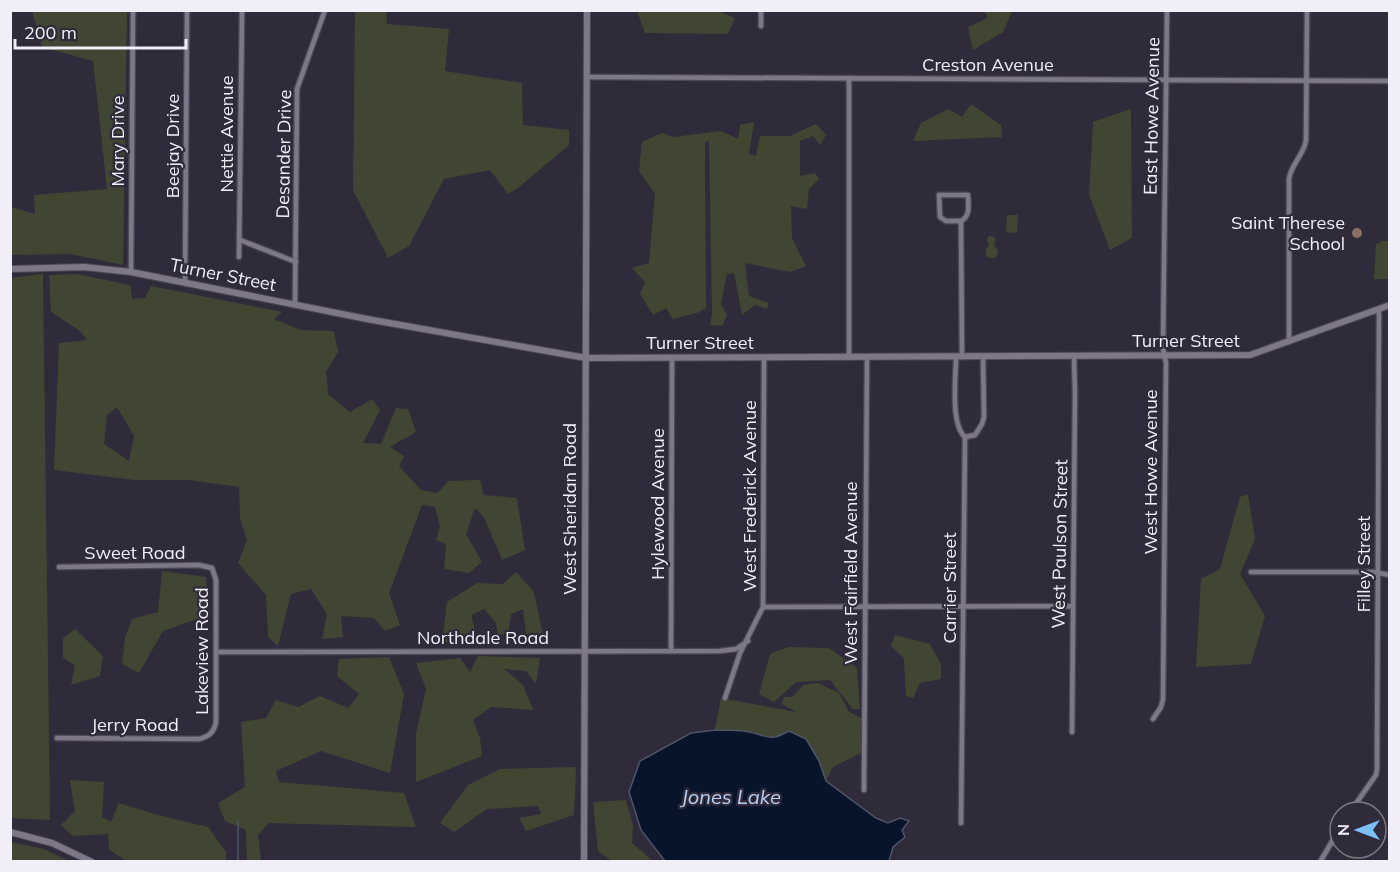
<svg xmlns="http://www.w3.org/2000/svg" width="1400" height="872" viewBox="0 0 1400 872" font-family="Mulish,sans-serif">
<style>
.green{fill:#414632;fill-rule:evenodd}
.water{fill:#071429;stroke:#4d5567;stroke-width:1.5}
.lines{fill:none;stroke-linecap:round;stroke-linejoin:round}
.stream{stroke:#4d5567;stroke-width:1.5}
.minor-casing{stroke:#4c4854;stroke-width:7}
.tertiary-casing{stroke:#4c4854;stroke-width:8}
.minor{stroke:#7d7788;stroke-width:4.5}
.tertiary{stroke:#7d7788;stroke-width:6}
.education-dot{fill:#8d6e63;stroke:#302b3a;stroke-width:2}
.labels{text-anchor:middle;stroke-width:4.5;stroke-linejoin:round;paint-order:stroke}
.street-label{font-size:18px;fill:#f1eef7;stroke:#302b3a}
.poi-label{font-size:18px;fill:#f1eef7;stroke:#302b3a;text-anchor:end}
.water-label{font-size:20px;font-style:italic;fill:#b6d0f6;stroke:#302b3a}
</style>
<rect width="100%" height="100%" fill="#302b3a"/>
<path class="green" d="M32,11H127L123,265L70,254L11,255V207L35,214L34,195L107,189L93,61L42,47Z
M355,11H386L387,24L449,29L445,71L522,83L523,125L569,130V145L518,188L508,194L490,170L444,179L409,246L388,258L353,190Z
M637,11H718L735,18L728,34L645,33Z
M984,11H1012L1003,32L973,50L968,27L988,18Z
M971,104L1001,125L1002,137L913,141L921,123L948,109L962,117Z
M1131,109L1132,238L1110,250L1089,195L1093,122Z
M754,122L749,154L756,156L760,136H790L816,124L826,135L820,145L813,136L800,141V176L815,173L819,179L809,189L807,209L791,206L792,238L806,266L790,272L745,263L749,296L769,303L767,309L755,305L742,315L734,273L727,274L721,304L727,315L722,326L710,325L712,314L709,140L705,143L706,308L697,313L673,319L666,308L653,315L640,294L645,282L632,268L649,263L655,194L639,171L642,142L662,133L674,137L721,131L738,139L740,125Z
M1007,215H1018L1017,233L1006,232Z
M989,236L994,237L996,239L994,246L998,250L996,258H989L986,256V249L989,246L987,239Z
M1380,241H1389L1388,279H1374L1376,244L1380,243Z
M43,274L50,820L10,818L11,278Z
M77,274L130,285L132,299L145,298L151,286L282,312L274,319L301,330L334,331L338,352L326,372L328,394L350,412L372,399L380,410L363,443L381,444L396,408L408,409L416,432L390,447L404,456L399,466L421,490L437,493L449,481L480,480L484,495L517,498L525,550L502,560L484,517L475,508L466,534L482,562L469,573L444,569L446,544L436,540L440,527L435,507L422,505L389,593L400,625L385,631L374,618L341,616L343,637L322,639L327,614L311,589L291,594L278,646L268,637L266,595L238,563L247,540L240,519L239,487L189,480H134L54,470L59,343L87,340L80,331L51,312L49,275ZM117,407L134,436L129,461L104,444L107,415Z
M1248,494L1255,539L1240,574L1265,616L1251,664L1196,667L1201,579L1220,569L1240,497Z
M162,571L206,577L209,615L163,631L139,673L122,664L125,638L132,619L158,612Z
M516,572L534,592L544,640L527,642L523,609L511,614L508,635L498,634L496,623L484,609L471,615L477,639L442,643L447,602L477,583L503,584Z
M75,629L103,656L100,676L71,685L75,665L63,658V638Z
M895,635L930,644L941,664V679L920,683L913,698L906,696L904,658L891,646Z
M788,647L829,648L857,668L860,709H853L830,680L796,682L774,702L759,694L770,654Z
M478,656L540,658L536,684L526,671L504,669L523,685L533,710L491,707L473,720L480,738L482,756L416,782V733L426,689L416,663L460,658L470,672Z
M389,657L404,694L390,773L321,751L276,771L279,782L404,793L416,827L269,823L258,835L261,861H247L246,830L225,821L218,803L245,787L241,722L266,718L276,700L298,707L320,696L348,708L359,694L337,676L339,659Z
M818,683L839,693L849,712L861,718V753L833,767L826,781L819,761L806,739L789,730L776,737L759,736L749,731L715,730L721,698L796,712L782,704L784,697H792L803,685Z
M576,767L574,815L526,831L519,818L541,814L538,806L487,809L454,832L440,823L468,785L500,769Z
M70,780L104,782L102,817L111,822L119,803L158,815L208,827L226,852V861H127L109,850L108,834L73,836L61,825L75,811Z
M626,800L633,826L632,843L653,861H612L598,851L593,802Z
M10,842L44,849L69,861H11Z"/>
<path class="water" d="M716,730C726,731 739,729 749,732C769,736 769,742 789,731L806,739L819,761L826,781L876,818L888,823L900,818L909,821L902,830L905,837L893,847L889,861H665L641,830L629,792L640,761L691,733Z"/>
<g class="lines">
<path class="stream" d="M238,821V862"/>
<g class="minor-casing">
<path id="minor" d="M761,26V10
M587,77L1390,81
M849,78V357
M961,221H946L940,217L939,195H968C968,204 971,216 961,221L962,357
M240,240L296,262
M239,257L242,10
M131,272L133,10
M185,283L187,10
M295,304L297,89L325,10
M1289,342V179C1291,164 1304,155 1306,140L1307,10
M956,357C956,376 950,424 965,437L961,823
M965,437L975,435L982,424L984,417L983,357
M1251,572H1373L1390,575
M763,607L1072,606
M671,651L672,358
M216,652L720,651L736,649L748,641
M725,698L740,653L763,607L764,358
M1153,719L1161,707L1163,699L1166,363L1163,348L1167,10
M1072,732L1075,393L1074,357
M57,738L199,739C210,736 214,732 216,722V580L212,568L199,565L59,567
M864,790L867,357
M1350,812L1376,775L1377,769L1379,309
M1320,862L1340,828"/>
</g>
<g class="tertiary-casing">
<path id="tertiary" d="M10,269L84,267L131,272L367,319L586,358L1250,355L1390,305
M10,832L52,843L92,862
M584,862L587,10"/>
</g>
<use href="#minor" class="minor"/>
<use href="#tertiary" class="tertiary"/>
</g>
<circle class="education-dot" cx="1357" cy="233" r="6"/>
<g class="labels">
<g class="street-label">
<text x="988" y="71">Creston Avenue</text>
<text transform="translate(1152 116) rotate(-89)" y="6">East Howe Avenue</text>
<text transform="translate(227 134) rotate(-90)" y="6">Nettie Avenue</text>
<text transform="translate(118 141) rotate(-90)" y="6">Mary Drive</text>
<text transform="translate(173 146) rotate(-90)" y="6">Beejay Drive</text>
<text transform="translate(284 154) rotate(-89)" y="6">Desander Drive</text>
<text transform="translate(223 275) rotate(11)" y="6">Turner Street</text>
<text x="1186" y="347">Turner Street</text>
<text x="700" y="349">Turner Street</text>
<text transform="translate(1151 472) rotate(-90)" y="6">West Howe Avenue</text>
<text transform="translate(750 496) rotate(-90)" y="6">West Frederick Avenue</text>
<text transform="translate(658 504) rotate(-90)" y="6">Hylewood Avenue</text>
<text transform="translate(570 509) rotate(-90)" y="6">West Sheridan Road</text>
<text transform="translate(1060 544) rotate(-89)" y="6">West Paulson Street</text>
<text x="135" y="559">Sweet Road</text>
<text transform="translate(1364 564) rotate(-90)" y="6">Filley Street</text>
<text transform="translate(851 573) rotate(-90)" y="6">West Fairfield Avenue</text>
<text transform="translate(950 588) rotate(-90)" y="6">Carrier Street</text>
<text x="483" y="644">Northdale Road</text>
<text transform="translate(202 651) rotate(-90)" y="6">Lakeview Road</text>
<text x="135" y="731">Jerry Road</text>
</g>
<g class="poi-label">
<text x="1345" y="229">Saint Therese<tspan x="1345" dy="21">School</tspan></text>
</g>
<g class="water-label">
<text x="731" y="804">Jones Lake</text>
</g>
</g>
<rect width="1400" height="872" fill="none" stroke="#f1eef7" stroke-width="24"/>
<g transform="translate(1358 830) rotate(270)"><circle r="28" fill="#302b3a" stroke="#7d7986" stroke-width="1.5"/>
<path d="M0-4.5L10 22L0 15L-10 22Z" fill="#7abff8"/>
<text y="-9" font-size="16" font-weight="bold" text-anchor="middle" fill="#f1eef7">N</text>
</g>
<path d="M15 39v9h171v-9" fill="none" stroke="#f1eef7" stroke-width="3"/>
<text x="24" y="39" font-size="18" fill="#f1eef7" stroke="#302b3a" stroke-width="4.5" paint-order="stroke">200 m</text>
</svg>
